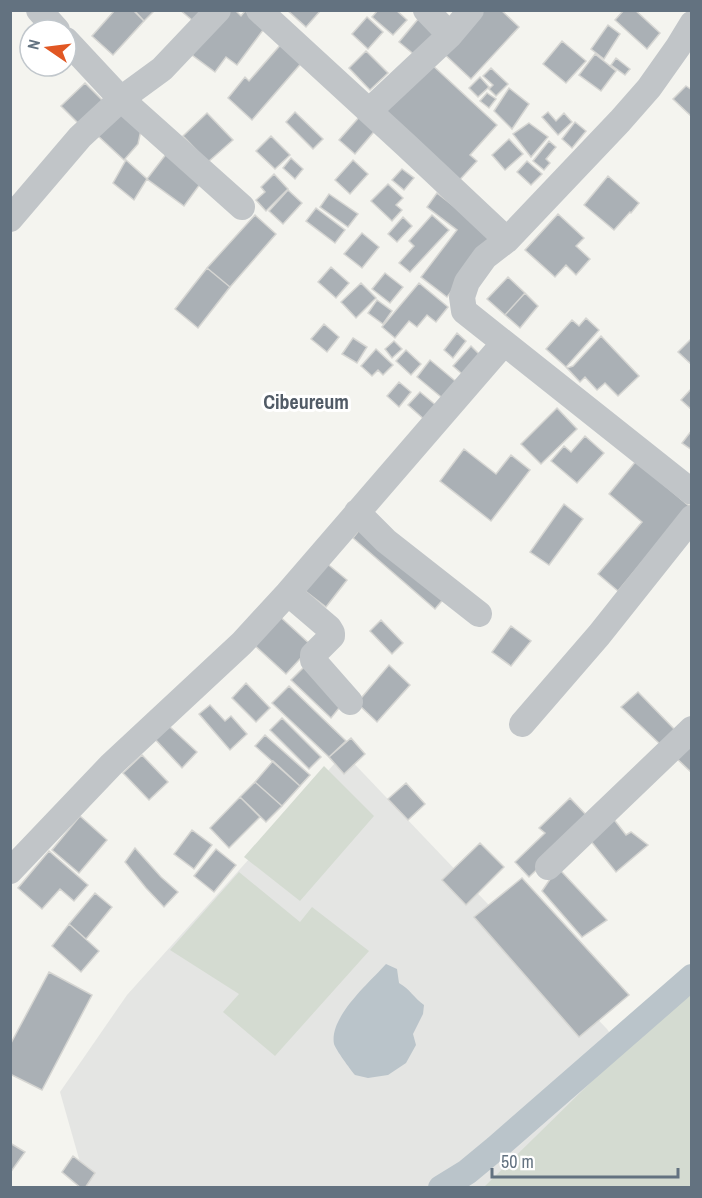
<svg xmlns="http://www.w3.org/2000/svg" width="702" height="1198" viewBox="0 0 702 1198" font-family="'Archivo Narrow',sans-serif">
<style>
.built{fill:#e4e5e3}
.green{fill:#d4dbd1}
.water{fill:#bac4ca}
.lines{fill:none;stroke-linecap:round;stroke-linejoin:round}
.canal{stroke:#bac4ca;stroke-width:26}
.building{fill:#aab0b5;stroke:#d5d5d2;stroke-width:1.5}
.minor{stroke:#c1c5c8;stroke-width:26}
.labels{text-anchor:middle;stroke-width:6;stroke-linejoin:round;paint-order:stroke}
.quarter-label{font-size:20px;font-weight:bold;fill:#515b66;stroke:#fff}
</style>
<rect width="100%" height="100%" fill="#f4f4ef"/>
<path class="built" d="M344,753L607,1029L691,1152V1187H87L60,1092L127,995Z"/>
<path class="green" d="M324,766L374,816L300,901L244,857Z
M239,872L300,922L312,907L369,951L275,1056L223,1012L239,994L170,950Z
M691,986V1187H484L589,1084Z"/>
<path class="water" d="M386,964L397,969L399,983C410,989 414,998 424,1005L423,1014L413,1034L416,1045L406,1063L388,1075L368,1078L355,1075C350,1069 336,1050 334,1044C329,1017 369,983 386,964Z"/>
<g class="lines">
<path class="canal" d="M441,1188L467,1172L496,1148L692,977"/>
</g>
<path class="building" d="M115,10H133L144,21L113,55L92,36Z
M134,10H155L144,21Z
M180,10H211L198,25Z
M225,10H235L241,16L245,11L266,26L237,65L226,57L215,72L192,55Z
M287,10H321L306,27Z
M378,10H396L407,20L393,35L372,17Z
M476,10H501L519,27L471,79L440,50Z
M624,10H635L660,33L647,49L615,20Z
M367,17L383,32L368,49L352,34Z
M419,18L442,36L422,61L399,42Z
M608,25L620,34L604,59L591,49Z
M562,41L586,61L566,83L543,64Z
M283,42L304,60L252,120L228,98L245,77L249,81Z
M366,51L388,73L370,90L349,68Z
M595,54L616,71L601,91L579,75Z
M616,58L630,69L625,75L611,65Z
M429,62L497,125L470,155L477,161L454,186L379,115Z
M491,68L508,84L496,96L489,89L493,85L483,76Z
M480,77L489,87L478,97L469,88Z
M85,83L104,102L81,126L61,106Z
M686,86L692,90V117L673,99Z
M509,88L529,104L512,129L494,111Z
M487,93L496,99L489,108L480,101Z
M120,110L141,130L138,144L124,160L97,135Z
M295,112L323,139L313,149L286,122Z
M548,112L556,121L564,113L572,122L558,135L542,117Z
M207,113L233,140L208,162L183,136Z
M362,114L378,127L355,154L339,140Z
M575,122L586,131L572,148L562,139Z
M529,123L548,137L531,157L513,134Z
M271,136L290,155L275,169L256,151Z
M509,139L523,154L505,170L492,155Z
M549,141L556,147L546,159L550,163L544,170L533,161Z
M170,149L206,176L184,206L147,179Z
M291,158L303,169L295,179L283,168Z
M126,160L147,179L134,200L113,183Z
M353,160L368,174L350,194L335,180Z
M527,161L542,174L531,185L517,172Z
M402,169L414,178L404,190L392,180Z
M274,174L288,189L266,211L256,200L265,192L261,187Z
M608,176L639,203L631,213L630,212L614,230L584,205Z
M388,184L403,198L396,205L402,210L392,221L371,201Z
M288,190L302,203L283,224L269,211Z
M437,193L494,238L447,297L421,277L457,230L427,207Z
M329,194L358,214L348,227L320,207Z
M316,208L345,230L335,243L306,221Z
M558,214L584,238L576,246L590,259L576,275L566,265L555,277L525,250Z
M255,215L276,234L230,287L207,268Z
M432,215L449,230L410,272L399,263L414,246L409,241Z
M403,217L412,226L397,242L388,234Z
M362,233L379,247L362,268L344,254Z
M331,267L349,283L336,298L318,282Z
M207,268L230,287L198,328L175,309Z
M385,273L403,287L390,303L372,289Z
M508,277L525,293L505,315L487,299Z
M361,283L376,298L356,318L341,302Z
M419,283L448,307L436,322L427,315L417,327L409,321L395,338L382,327Z
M525,293L538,306L520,328L505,315Z
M377,300L392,311L383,324L368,313Z
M586,318L599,330L566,367L546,349L572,320L579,326Z
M324,324L339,337L327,352L311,339Z
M457,333L466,341L453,358L444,350Z
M601,336L639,376L618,396L605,383L597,390L585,377L580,382L567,368L573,366Z
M353,338L367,347L357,363L342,354Z
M692,338V365L678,352Z
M394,341L402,349L392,358L385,349Z
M471,346L486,361L469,380L453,366Z
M376,349L393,365L383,375L378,370L372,376L361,366Z
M406,350L421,364L411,375L396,361Z
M430,360L460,385L446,401L417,377Z
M399,382L411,392L399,407L387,396Z
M692,388V410L681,400Z
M420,392L438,407L426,421L408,405Z
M557,408L577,429L541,464L521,444Z
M692,430V450L682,443Z
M585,436L604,453L577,483L551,461L564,446L571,452Z
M464,449L496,474L511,455L530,470L491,521L440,481Z
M636,461L689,506L618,591L598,574L642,522L609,494Z
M564,504L583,519L549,565L530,552Z
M363,525L446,596L435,609L353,538Z
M325,562L347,580L326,607L304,590Z
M276,613L312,646L286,674L250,641Z
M381,620L403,643L392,654L370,631Z
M511,626L531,641L511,666L492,652Z
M307,664L343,703L331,718L291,680Z
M389,665L410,685L377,722L357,703Z
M246,683L270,708L256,722L232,698Z
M289,686L346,741L329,757L272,703Z
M638,692L676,731L661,745L621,707Z
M210,705L225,721L231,716L247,734L230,750L199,714Z
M282,718L321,757L309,769L270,730Z
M170,727L197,752L182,768L154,738Z
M265,735L310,775L300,786L255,746Z
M692,736V773L672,754Z
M351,738L365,754L344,774L329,757Z
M142,755L168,782L149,800L123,773Z
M273,761L300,786L282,806L255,782Z
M255,782L282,806L266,822L240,797Z
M406,783L425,804L408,820L388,799Z
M240,797L260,817L229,848L210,828Z
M570,798L590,819L529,877L515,862L545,833L539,828Z
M80,816L107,840L79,873L52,850Z
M612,817L626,835L631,832L648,845L616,872L590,840Z
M192,830L212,845L194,869L174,854Z
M480,843L504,867L466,905L442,880Z
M135,848L161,877L178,892L164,907L146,888L125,862Z
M216,849L236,865L214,892L194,876Z
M49,851L88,885L74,901L60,889L42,909L18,888Z
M561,871L607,920L582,937L542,891L555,872Z
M522,878L629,995L579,1037L474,917Z
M95,893L112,907L86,939L69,924Z
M69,924L99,951L81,972L52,946Z
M49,972L92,995L42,1090L10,1074V1045Z
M10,1143L25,1152L10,1173Z
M73,1156L95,1173L85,1188H81L62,1172Z"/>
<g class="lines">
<path class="minor" d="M39,10L57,30
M259,10L407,146L507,240
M426,10L450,35
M692,24L678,47L649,88L620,121L507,240L485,257L467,282L462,297L464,311L692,492
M66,40L121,99L242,207
M369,111L450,35L471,10
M10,219L80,137L121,99L162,69L218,10
M357,512L386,541L479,614
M288,593L329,628L332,633V636L313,655V660L350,702
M522,724L599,635L692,518
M548,867L692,729
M10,871L111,765L242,643L288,593L504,343"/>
</g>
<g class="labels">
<g class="quarter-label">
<text x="306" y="409">Cibeureum</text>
</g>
</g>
<rect width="702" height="1198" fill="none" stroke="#637280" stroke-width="24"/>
<g transform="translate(48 48) rotate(284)"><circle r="28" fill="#ffffff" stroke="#c1c7cc" stroke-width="1.5"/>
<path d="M0-4.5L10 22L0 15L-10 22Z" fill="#e15723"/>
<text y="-9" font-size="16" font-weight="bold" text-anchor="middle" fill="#637280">N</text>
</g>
<path d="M492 1168v9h186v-9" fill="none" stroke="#637280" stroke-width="3"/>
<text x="501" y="1168" font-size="18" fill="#637280" stroke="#ffffff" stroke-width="4.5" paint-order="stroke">50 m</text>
</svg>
